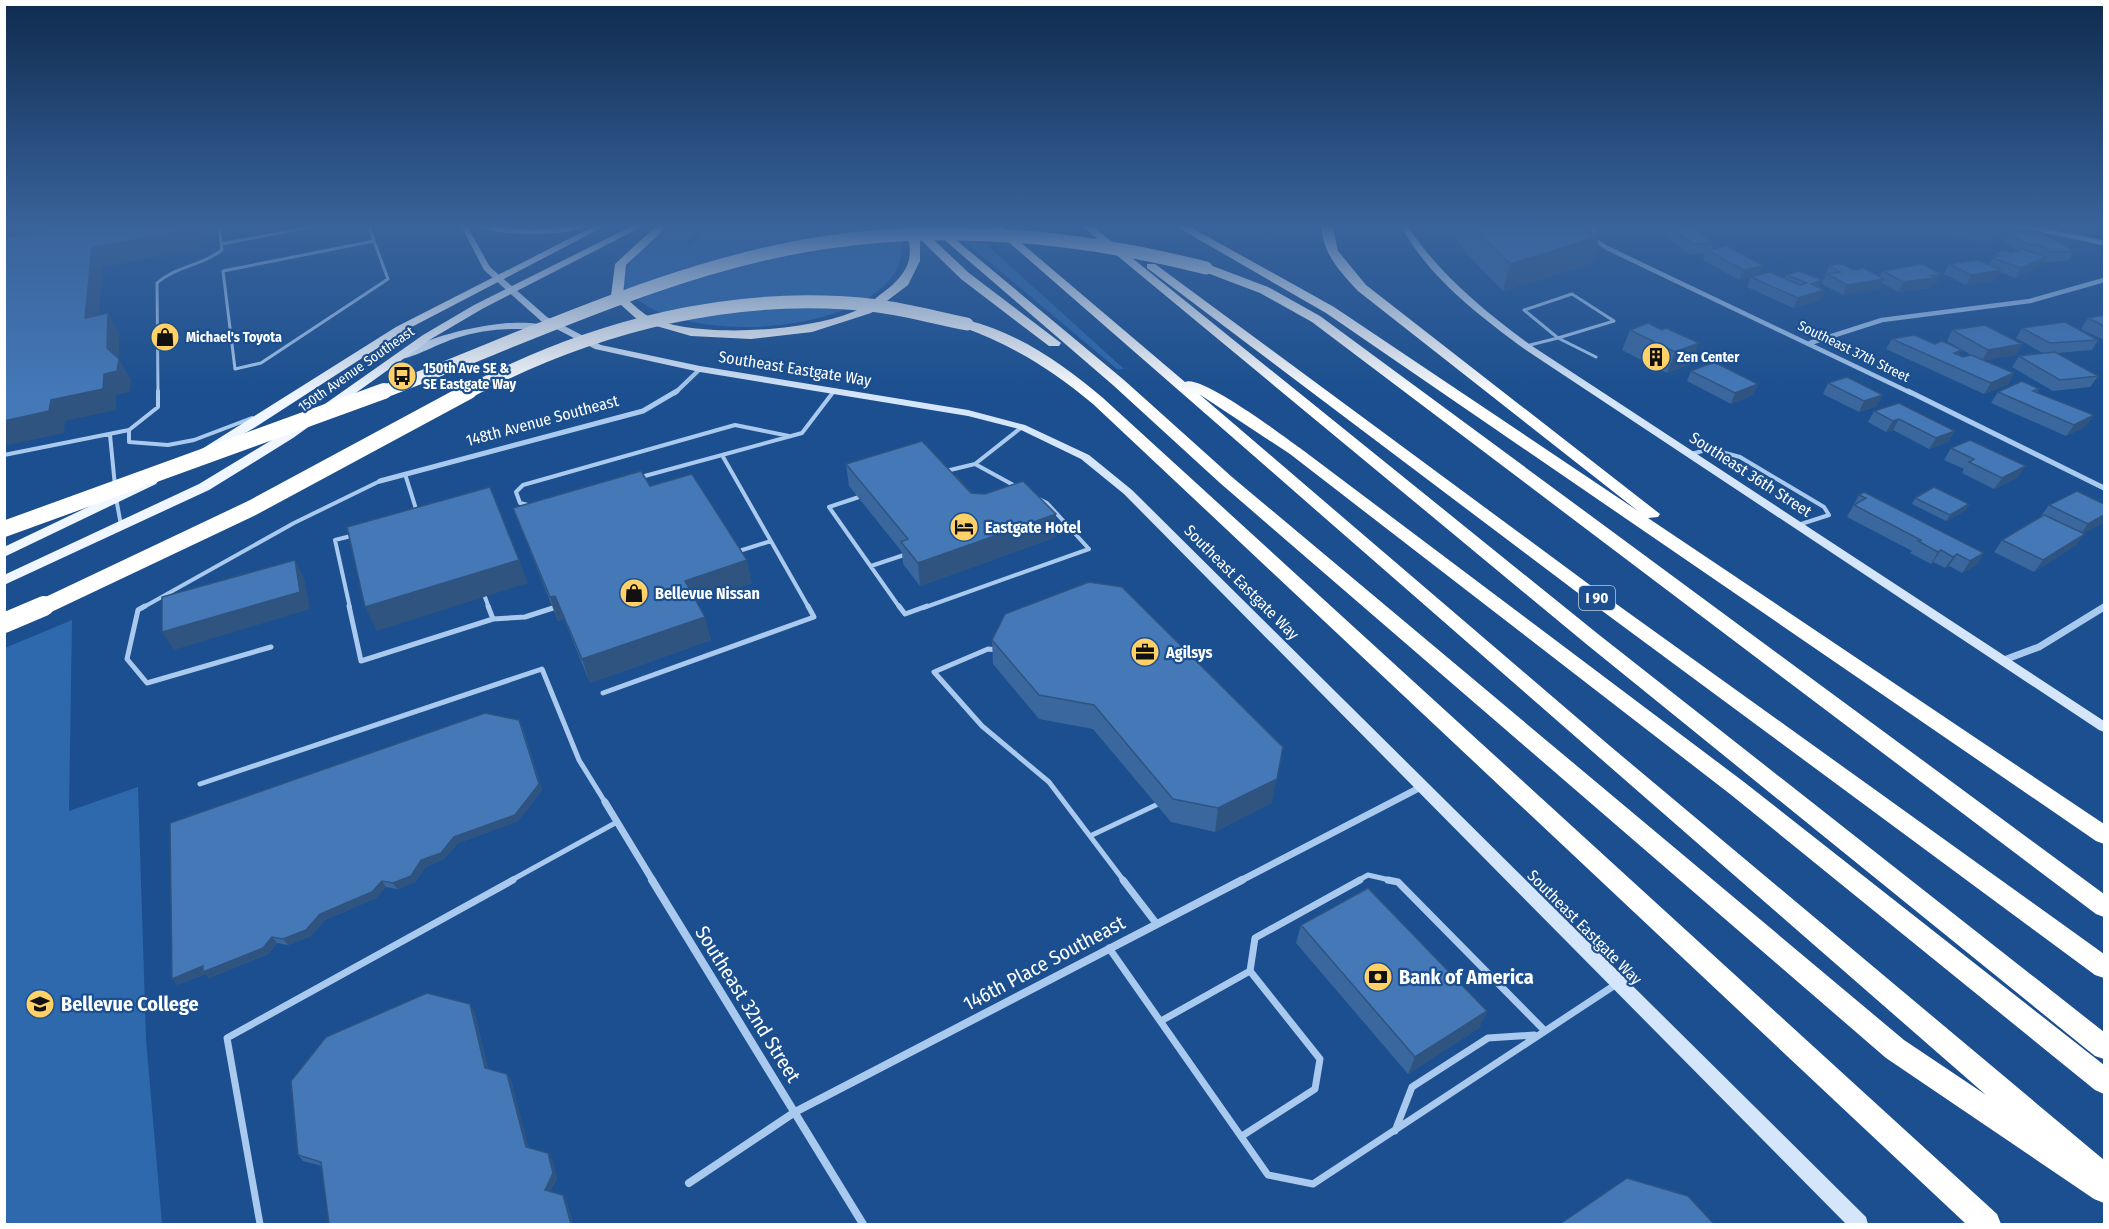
<svg xmlns="http://www.w3.org/2000/svg" width="2109" height="1229" viewBox="0 0 2109 1229" font-family="'Fira Sans Condensed',sans-serif">
<style>
.green{fill:#2e69ad}
.lines{fill:none;stroke-linecap:round;stroke-linejoin:round}
.service-far3{stroke:#a9c9ee;stroke-width:3}
.service-far2{stroke:#a9c9ee;stroke-width:4}
.service-far1{stroke:#a9c9ee;stroke-width:5}
.service{stroke:#a9c9ee;stroke-width:7}
.minor-far3{stroke:#a9c9ee;stroke-width:4.5}
.minor-far2{stroke:#a9c9ee;stroke-width:5}
.minor-far1{stroke:#a9c9ee;stroke-width:7}
.minor{stroke:#a9c9ee;stroke-width:8}
.secondary{fill:#d6e6fa;fill-rule:evenodd}
.primary{fill:#f0f6ff;fill-rule:evenodd}
.motorway{fill:#fff;fill-rule:evenodd}
.motorway-bridge-far2{stroke:#fff;stroke-width:13}
.motorway-bridge-far1{stroke:#fff;stroke-width:16}
.motorway-bridge{stroke:#fff;stroke-width:20}
.wall{fill:#3a679d}
.shaded-wall{fill:#305480}
.building{fill:#4478b7;stroke:#305480;stroke-width:1.5}
.labels{text-anchor:middle;stroke-width:4.5;stroke-linejoin:round;paint-order:stroke}
.far-poi-label{font-size:14px;font-weight:bold;fill:#fff;stroke:#1b4f8f;text-anchor:start}
.far-street-label{font-size:14px;fill:#fff;stroke:#1b4f8f}
.shield{fill:#1b4f8f;stroke:#bbcadd;stroke-width:1.5}
.shield-label{font-size:15px;font-weight:bold;fill:#fff}
.street-label{font-size:16px;fill:#fff;stroke:#1b4f8f}
.poi-label{font-size:16px;font-weight:bold;fill:#fff;stroke:#1b4f8f;text-anchor:start}
.near-street-label{font-size:20px;fill:#fff;stroke:#1b4f8f}
.near-poi-label{font-size:20px;font-weight:bold;fill:#fff;stroke:#1b4f8f;text-anchor:start}
</style>
<rect width="100%" height="100%" fill="#1b4f8f"/>
<path class="green" d="M676,224H704L685,244H693L710,224H896C944,329 675,362 622,284C624,257 656,236 676,224Z
M944,224H964L1124,369H1117Z
M72,620L69,811L138,787L146,1039L162,1224H5V648Z"/>
<g class="lines">
<path class="service-far3" d="M371,224L369,226L374,241
M374,241L388,279L261,363L235,369L223,271Z
M221,244L328,224
M1572,294L1614,321L1558,338L1524,310Z
M1558,338L1596,357
M1526,346L1558,338
M158,393L157,283C176,266 202,266 222,250L219,224
M833,393L835,390"/>
<path class="service-far2" d="M129,430V442L168,445L194,440L252,418
M110,435L115,486
M1691,454L1710,449L1740,457L1824,507L1829,515L1798,525
M4,455L129,430L158,407V391
M975,464L1017,487
M946,471L975,464L1022,427
M405,474L417,512
M641,477L722,455
M859,497L829,507L900,608
M116,498L121,525
M528,505L520,503L516,492L523,485L735,425L789,436
M736,552L771,541
M871,566L904,555
M485,597L489,608
M142,608L294,523L380,481
M350,608L335,540L355,535
M809,608L722,455L802,433L834,391
M923,608L1089,549L1047,503L1037,498"/>
<path class="service-far1" d="M145,606L138,610L127,659L147,683L271,647
M349,606L361,661L493,619
M488,606L493,619L525,617L553,608
M899,606L905,614L927,606
M998,650L988,649L934,672L982,726L1049,782L1124,881
M603,693L814,617L808,606
M200,784L542,669L579,760L605,802
M1090,836L1156,805
M510,881L617,822
M1357,881L1368,875L1394,881"/>
<path class="service" d="M1123,880L1156,923
M1388,880L1398,882L1544,1030
M1109,948L1268,1175L1313,1184L1615,985
M1161,1021L1250,971
M1395,1131L1412,1087L1488,1038L1534,1035
M1242,1136L1315,1089L1320,1059L1250,971L1255,938L1360,880
M260,1224L227,1038L513,880"/>
<path class="minor-far3" d="M1595,224L1592,238L1607,248L1911,393
M2012,224L2104,243
M1810,343L1882,320L2030,301L2104,280
M675,393L700,369"/>
<path class="minor-far2" d="M1908,391L2104,488
M380,481L643,411L677,391"/>
<path class="minor-far1" d="M2004,660L2039,647L2104,607
M605,802L653,881
M1240,881L1421,787"/>
<path class="minor" d="M652,880L863,1224
M689,1183L795,1112L1242,880"/>
<path class="secondary" d="M460,224H466L490,267L547,317L601,345L700,366L968,410L1025,425L1089,455L1132,490L1866,1217L1868,1224H1846L1124,494L1081,459L1019,429L968,416L700,372L595,349L541,321L484,270Z
M471,224L532,230L592,224C569,238 494,237 471,224Z
M1400,224H1406C1439,274 1482,309 1529,344L2104,721V732L2099,730L1523,348C1476,313 1427,276 1400,224Z
M507,323C520,323 538,321 548,328L544,331C514,327 485,329 456,338C442,342 409,360 399,359L398,357C422,337 476,326 507,323Z"/>
<path class="primary" d="M598,224H609L404,331L254,428L207,455L203,456L197,452L396,327Z
M636,224H647L482,309L431,339L293,438L209,490L4,585V575L199,484L285,432L423,335L474,305Z
M151,477L156,478L158,481L156,484L4,557V547Z"/>
<path class="motorway" d="M658,224H670L626,265L623,295C631,302 639,311 648,316C692,340 819,332 863,307C871,303 878,296 885,291C910,272 917,253 902,224H917L969,273L1061,343L1059,346H1049L961,279L920,239V261L908,285L871,313L812,332L751,339L691,336L639,321L611,296L615,264Z
M926,224H937L1124,380L1232,477L1904,1040L1986,1095L988,224H999L1185,382C1201,374 1283,436 1300,448L1744,782L2104,1065V1094L2095,1090L1730,794L1290,454L1199,394L1610,746L2104,1160V1203L2094,1199L1886,1058L1220,483L1114,386Z
M1079,224H1090L1598,634L2104,1032V1059L2095,1056L1585,643Z
M1172,224H1185L1334,307L1638,511L1358,291C1339,271 1322,252 1321,224H1332L1338,251L1366,285L1660,514L1658,517L1648,518L2104,824V844L2096,841L1326,313Z
M1147,264H1155L1594,588L2104,954V978L2095,975L1582,596L1147,268Z
M1202,265H1210L1268,287L1320,316L2104,894V917L2096,914L1312,322L1260,293L1202,271Z
M967,320C1019,333 1063,364 1103,398L1997,1214L2001,1224H1966L1093,404C1053,370 1012,345 962,327V321Z"/>
<path class="motorway-bridge-far2" d="M380,393C524,339 668,267 821,243C951,223 1079,236 1206,268
M466,393C592,326 734,289 878,306C908,310 937,318 967,324"/>
<path class="motorway-bridge-far1" d="M4,529L384,391
M41,608L252,508L469,391"/>
<path class="motorway-bridge" d="M4,623L44,606"/>
</g>
<path class="wall" d="M1448,224H1572L1592,263L1503,291L1468,255Z
M1654,224H1697L1696,226L1699,228L1698,231L1714,243L1711,249L1760,275L1785,279L1786,275L1822,280L1819,287L1824,290L1820,300L1793,308L1747,287L1751,277L1739,280L1703,260L1705,253L1689,254L1662,232L1664,228H1656Z
M1790,224H1845L1844,226H1838L1836,230L1827,228L1824,235L1804,232L1803,226Z
M1869,224H1909L1907,229Z
M1935,224H1990L1994,232L1989,242L1938,235L1934,225Z
M2087,224H2104V228Z
M2009,233L2074,251L2068,261L2045,262L2044,261L2040,267L2016,278L1999,272L1995,280L1966,285L1944,274L1949,264L1989,265L1995,254L2012,253L2018,251L2004,243Z
M1829,266L1854,270L1880,276L1883,271L1941,274L1936,284L1931,285L1930,288L1898,292L1882,283L1879,289L1843,295L1822,284Z
M2104,315V340L2081,329L2088,318Z
M1648,323L1690,364L1667,373L1622,350L1630,330Z
M2022,328L2098,340L2092,350L2057,353L2098,376L2090,387L2053,391L2012,367L2019,356L2043,353L2016,338Z
M1952,330L2022,344L2016,355L1984,360L2014,373L2008,384L1984,394L1886,349L1892,339L1935,344L1963,357L1973,356L1947,341Z
M1691,371L1758,384L1753,395L1731,404L1687,381Z
M1828,383L1877,406L1859,412L1823,394Z
M2039,389L2036,393L2094,415L2086,426L2066,436L1991,403L1998,392Z
M1874,411L1955,431L1948,442L1929,449L1893,430L1886,432L1868,422Z
M1951,448L2018,477L1994,489L1962,473L1964,469L1944,460Z
M846,464L972,493L1056,514V537L920,586L903,564L902,552L849,486Z
M1859,495L1984,553L1976,565L1962,573L1949,566L1945,568L1933,562L1931,564L1910,553L1912,551L1847,517Z
M1915,498L1969,504L1966,510L1946,521L1912,504Z
M2049,505L2104,522L2084,533L2076,545L2034,572L1994,552L2002,540L2041,516Z
M513,508L752,583L696,602L711,640L590,683L564,619L558,621Z
M992,640L1272,802L1215,832L1171,822L1093,729L1039,719L993,664Z
M522,726L542,790L518,821L458,843L444,859L425,867L415,882L397,889L386,887L376,898L325,920L311,936L288,945L277,943L268,954L209,978L205,974L177,985Z
M1301,925L1487,1011L1479,1028L1408,1074L1296,943Z
M474,1010L488,1069L507,1074L511,1080L528,1148L552,1159L557,1179L550,1191L563,1195L566,1200L573,1224H329L322,1166L303,1161L298,1155Z"/>
<path class="shaded-wall" d="M188,224H196L198,249L103,267L97,338L85,318L92,248Z
M1600,236L1592,263L1503,291L1510,264Z
M2046,257L2040,267L2016,278L2021,268Z
M1764,266L1760,276L1739,280L1743,270Z
M2001,270L1995,280L1966,285L1971,275Z
M1941,274L1936,284L1931,285L1930,288L1898,292L1903,282Z
M1884,279L1879,289L1843,295L1847,285Z
M1822,280L1817,291L1811,284Z
M1824,290L1820,300L1793,308L1798,298Z
M108,313L119,333V359L131,380L130,392L116,395V410L65,421L64,433L4,446V421L104,374L107,348Z
M1699,343L1690,364L1667,373L1675,352Z
M2022,344L2016,355L1982,361L1988,350Z
M1962,350L1956,361L1954,353Z
M2014,373L2008,384L1984,394L1991,383Z
M1758,384L1753,395L1731,404L1735,393Z
M1883,395L1877,406L1859,412L1864,401Z
M2094,415L2086,426L2066,436L2074,425Z
M1899,419L1893,430L1886,432L1893,421Z
M1955,431L1948,442L1929,449L1936,438Z
M2026,466L2018,477L1994,489L2002,478Z
M1969,504L1966,510L1946,521L1950,515Z
M1056,514V537L920,586L918,563Z
M2104,515V522L2079,536L2088,524Z
M2085,534L2076,545L2034,572L2043,560Z
M1941,550L1933,562L1931,564L1938,552Z
M1984,553L1976,565L1962,573L1970,561Z
M1957,554L1949,566L1945,568L1953,557Z
M295,560L304,578L310,609L174,650L162,632Z
M519,560L528,583L377,631L365,607Z
M747,560L752,583L691,604L685,581Z
M555,596L564,619L558,621L550,597Z
M705,617L711,640L590,683L582,659Z
M519,720L542,790L518,821L458,843L444,859L425,867L415,882L397,889L393,883L421,860L454,837Z
M1283,747L1272,802L1215,832L1218,808Z
M382,881L386,887L376,898L325,920L311,936L288,945L283,939L320,914Z
M272,937L277,943L268,954L209,978L205,974L177,985L172,979Z
M470,1004L474,1010L489,1074L485,1068Z
M1487,1011L1479,1028L1408,1074L1415,1057Z
M507,1074L511,1080L530,1153L526,1147Z
M548,1153L552,1159L557,1179L548,1195L545,1190Z
M563,1195L566,1200L573,1224H571Z"/>
<path class="building" d="M45,224H188L189,230L92,248L85,318L108,313L107,348L119,359L117,371L104,374L103,389L51,400L49,411L4,421V237L43,230Z
M1471,224H1572L1600,236L1510,264L1474,228Z
M1667,224H1693L1699,228H1694L1714,243L1693,244Z
M1816,224H1829V226Z
M1942,224H1990L1994,232L1943,225Z
M35,228V232L15,236V232Z
M2040,232L2074,251L2051,252L2038,244L2029,245L2009,233Z
M1727,246L1764,266L1743,270L1707,250Z
M2022,249L2046,257L2021,268L1993,258L1999,256L1995,254L2003,250L2012,253Z
M1978,260L2001,270L1971,275L1949,264Z
M1842,264L1854,270L1864,268L1884,279L1847,285L1827,274L1840,272L1829,266Z
M1922,264L1941,274L1931,276L1935,278L1903,282L1883,271Z
M1799,271L1822,280L1811,284L1824,290L1798,298L1751,277L1770,272L1800,285L1807,283L1786,275Z
M2104,315V326L2088,318Z
M2065,322L2098,340L2050,343L2022,328Z
M1648,323L1662,330L1666,328L1699,343L1675,352L1630,330Z
M1985,325L2022,344L1988,350L1952,330Z
M1914,335L1935,344L1942,341L1962,350L1954,353L1963,357L1971,355L2014,373L1991,383L1892,339Z
M2055,352L2098,376L2060,380L2019,356Z
M1714,362L1758,384L1735,393L1691,371Z
M1847,377L1883,395L1864,401L1828,383Z
M2022,381L2039,389L2033,391L2094,415L2074,425L1998,392Z
M1899,403L1955,431L1936,438L1899,419L1893,421L1874,411Z
M1970,440L2026,466L2002,478L1969,462L1974,459L1951,448Z
M922,441L971,493L985,494L1023,481L1056,514L918,563L901,542L908,539L846,464Z
M641,471L650,486L692,474L747,560L685,581L705,617L582,659L555,596L550,597L513,508Z
M955,476H956L972,493H971Z
M490,487L519,560L365,607L347,527Z
M1934,487L1969,504L1950,515L1915,498Z
M2077,491L2104,504V515L2088,524L2049,505Z
M1864,492L1984,553L1970,561L1957,554L1953,557L1941,550L1938,552L1918,541L1921,540L1854,505L1866,498L1859,495Z
M2044,515L2085,534L2043,560L2002,540Z
M295,560L300,592L162,632V597Z
M1089,582L1122,587L1283,747L1277,779L1218,808L1173,799L1094,705L1039,695L992,640L1005,614Z
M485,713L519,720L539,784L515,815L454,837L441,853L421,860L411,876L393,883L382,881L372,892L320,914L306,930L283,939L272,937L263,948L203,972V966L172,979L170,823Z
M1368,888L1487,1011L1415,1057L1301,925Z
M427,993L470,1004L485,1068L507,1074L526,1147L548,1153L553,1173L545,1190L563,1195L571,1224H329L321,1162L298,1155L291,1081L326,1037Z
M1627,1178L1688,1196L1714,1224H1560Z"/>
<linearGradient id="sky" x2="0" y2="1"><stop stop-color="#0f2b4f"/><stop offset="0.57" stop-color="#39639b"/><stop offset="1" stop-color="#39639b" stop-opacity="0"/></linearGradient>
<rect width="2109" height="396" fill="url(#sky)"/>
<defs>
<g id="shop-disc" transform="scale(1.5)"><circle r="9.5" fill="#ffd166" stroke="#1b4f8f"/><path d="M-5-2.5h2.3a2.7 3.5 0 0 1 5.4 0H5L5.5 6h-11ZM-1.5-2.5h3a1.5 2.3 0 0 0-3 0Z" fill="#111"/></g>
<g id="building-disc" transform="scale(1.5)"><circle r="9.5" fill="#ffd166" stroke="#1b4f8f"/><path d="M-4-6H4V6H1V3H-1V6H-4ZM-2.5-4.3h1.7v1.8h-1.7ZM.8-4.3h1.7v1.8H.8ZM-2.5-1h1.7V.8h-1.7ZM.8-1h1.7V.8H.8Z" fill="#111"/></g>
<g id="bus-disc" transform="scale(1.5)"><circle r="9.5" fill="#ffd166" stroke="#1b4f8f"/><path d="M-5-6H5V4H4V6H2V4H-2V6H-4V4H-5ZM-3.5-4V0h7V-4ZM-3.5 1.2v1.5H-2V1.2ZM2 1.2v1.5H3.5V1.2Z" fill="#111"/></g>
<g id="hotel-disc" transform="scale(1.5)"><circle r="9.5" fill="#ffd166" stroke="#1b4f8f"/><path d="M-6-4.5h1.5V1H6V5H4.5V3h-9V5H-6ZM-4 0a1.8 1.8 0 1 1 3.6 0ZM.5 0V-2.5h3Q6-2.5 6 0Z" fill="#111"/></g>
<g id="office-disc" transform="scale(1.5)"><circle r="9.5" fill="#ffd166" stroke="#1b4f8f"/><path d="M-6-3h4V-5.5h4V-3h4V5H-6ZM-1-4.5V-3h2v-1.5ZM-6 0V1H6V0Z" fill="#111"/></g>
<g id="bank-disc" transform="scale(1.5)"><circle r="9.5" fill="#ffd166" stroke="#1b4f8f"/><path d="M-6-4H6V4H-6ZM0-2.3a2.3 2.3 0 1 0 0 4.6a2.3 2.3 0 1 0 0-4.6Z" fill="#111"/></g>
<g id="university-disc" transform="scale(1.5)"><circle r="9.5" fill="#ffd166" stroke="#1b4f8f"/><path d="M0-5L7-2L0 1L-7-2ZM-4 1L0 2.5L4 1V4Q0 6-4 4Z" fill="#111"/></g>
</defs>
<g fill-rule="evenodd">
<use href="#shop-disc" x="165" y="337"/>
<use href="#building-disc" x="1656" y="357"/>
<use href="#bus-disc" x="402" y="376"/>
<use href="#hotel-disc" x="964" y="527"/>
<use href="#shop-disc" x="634" y="593"/>
<use href="#office-disc" x="1145" y="652"/>
<use href="#bank-disc" x="1378" y="977"/>
<use href="#university-disc" x="40" y="1004"/>
</g>
<g class="labels">
<g class="far-poi-label">
<text x="186" y="342">Michael's Toyota</text>
<text x="1677" y="362">Zen Center</text>
<text x="423" y="373">150th Ave SE &amp;<tspan x="423" dy="16">SE Eastgate Way</tspan></text>
</g>
<g class="far-street-label">
<text transform="translate(1854 351) rotate(26)" y="5">Southeast 37th Street</text>
<text transform="translate(356 369) rotate(-35)" y="5">150th Avenue Southeast</text>
</g>
<rect class="shield" x="1579" y="586" width="36" height="24" rx="4.5"/>
<g class="shield-label">
<text x="1597" y="603">I 90</text>
</g>
<g class="street-label">
<text transform="translate(795 368) rotate(9)" y="6">Southeast Eastgate Way</text>
<text transform="translate(542 420) rotate(-15)" y="6">148th Avenue Southeast</text>
<text transform="translate(1751 474) rotate(33)" y="6">Southeast 36th Street</text>
<text transform="translate(1242 582) rotate(45)" y="6">Southeast Eastgate Way</text>
<text transform="translate(1585 927) rotate(45)" y="6">Southeast Eastgate Way</text>
</g>
<g class="poi-label">
<text x="985" y="533">Eastgate Hotel</text>
<text x="655" y="599">Bellevue Nissan</text>
<text x="1166" y="658">Agilsys</text>
</g>
<g class="near-street-label">
<text transform="translate(1044 963) rotate(-28)" y="7">146th Place Southeast</text>
<text transform="translate(748 1004) rotate(58)" y="7">Southeast 32nd Street</text>
</g>
<g class="near-poi-label">
<text x="1399" y="984">Bank of America</text>
<text x="61" y="1011">Bellevue College</text>
</g>
</g>
<rect width="2109" height="1229" fill="none" stroke="#ffffff" stroke-width="12"/>
</svg>
